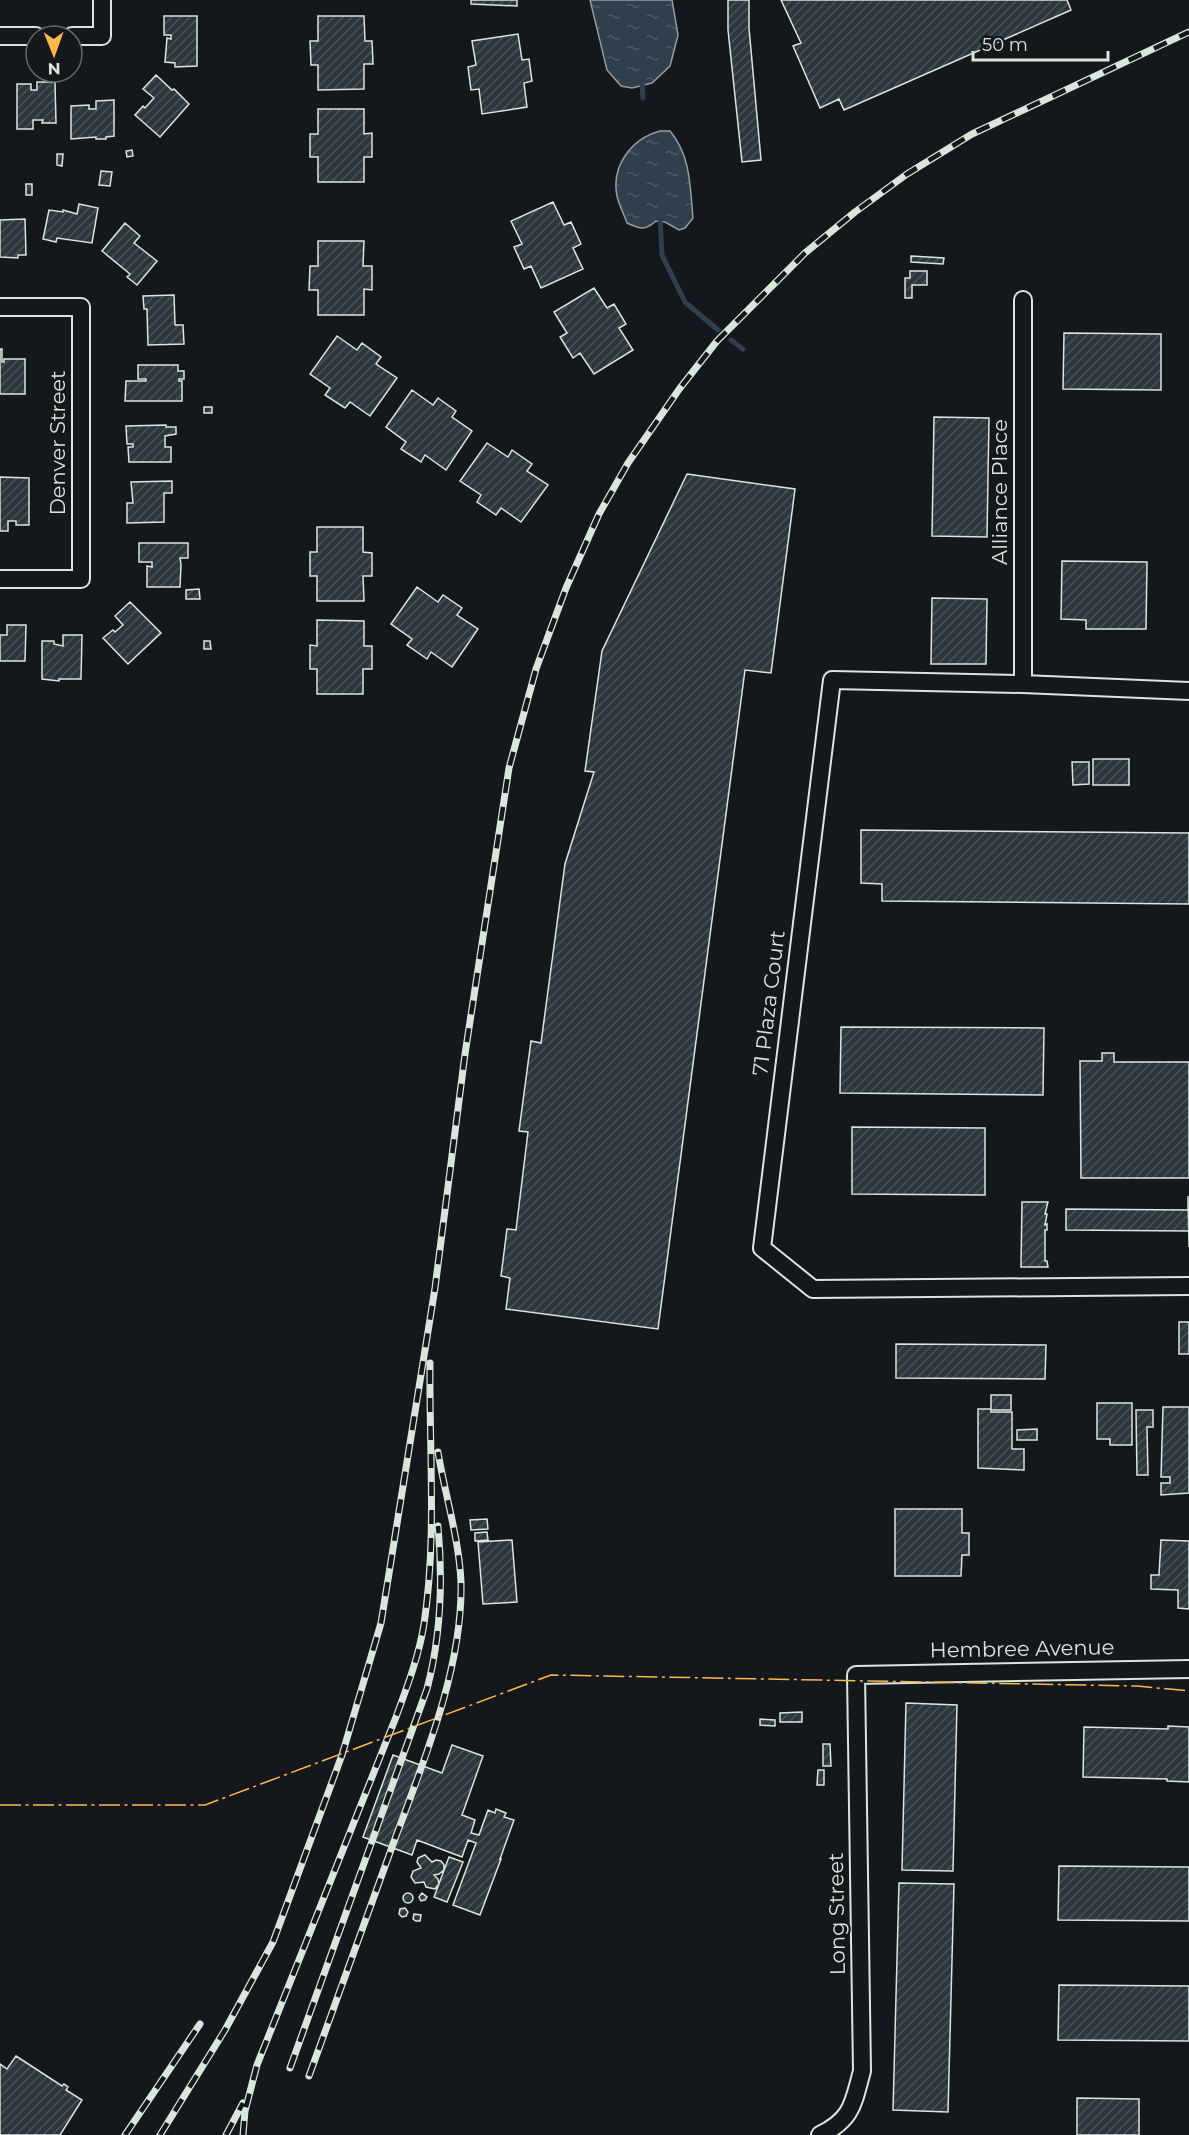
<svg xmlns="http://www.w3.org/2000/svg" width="1189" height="2135" viewBox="0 0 1189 2135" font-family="Montserrat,sans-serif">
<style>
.water{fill:url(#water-ripples);stroke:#939e99;stroke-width:1.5}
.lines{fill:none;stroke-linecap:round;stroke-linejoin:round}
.stream{stroke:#2f3f4d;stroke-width:5}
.building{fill:url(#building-hatch);stroke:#d8e6dc;stroke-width:1.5}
.minor-casing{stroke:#d8e6dc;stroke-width:20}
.minor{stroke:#14181c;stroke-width:16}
.rail-casing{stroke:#d8e6dc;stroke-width:7}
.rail{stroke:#14181c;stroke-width:4.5;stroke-dasharray:14;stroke-linecap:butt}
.power{stroke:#ffb74d;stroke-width:1.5;stroke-dasharray:21 4.5 3 4.5;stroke-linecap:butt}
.labels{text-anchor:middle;stroke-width:4.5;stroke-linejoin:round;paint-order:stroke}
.street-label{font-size:21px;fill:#d8e6dc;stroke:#14181c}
</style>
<defs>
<pattern id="water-ripples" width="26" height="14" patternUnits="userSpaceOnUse" patternTransform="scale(1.5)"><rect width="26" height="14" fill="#2f3f4d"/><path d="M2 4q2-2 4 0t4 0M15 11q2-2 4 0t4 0" fill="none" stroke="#4c5b66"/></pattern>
<pattern id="building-hatch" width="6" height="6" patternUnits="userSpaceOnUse" patternTransform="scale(1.5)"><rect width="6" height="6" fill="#2c363c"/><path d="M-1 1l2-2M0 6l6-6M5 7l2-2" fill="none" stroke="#4a5358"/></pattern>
</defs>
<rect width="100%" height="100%" fill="#14181c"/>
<path class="water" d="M590,0H672L678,35L670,66L652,83L632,88L621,86L607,70Z
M660,131H670C691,156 690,187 693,218L685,228L679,230L665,222L656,221C645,231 640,229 627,223C624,214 619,205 617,196C611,166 631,139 660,131Z"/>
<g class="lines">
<path class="stream" d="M642,79L643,98
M660,215L662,255L685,302L718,330
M731,340L743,349"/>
</g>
<path class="building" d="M471,0H517V6L471,4Z
M728,0H749V28L761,160L742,162L728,30Z
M781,0H1067L1071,10L844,110L839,99L820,108L793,46L801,43Z
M164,16H197V66L175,67V63L165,62L167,38L171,39V35H164Z
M318,16H364L365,41H372L373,64H364V89L318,90V65H311L310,41H318Z
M518,34L522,60L529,59L532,81L524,83L527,107L482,114L479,89L471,90L468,67L476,65L472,41Z
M156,75L172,90L174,89L189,104L160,137L135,115L143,106L145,108L154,98L143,89Z
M37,82H55L56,123H42L43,120H33V129H17V84H31V90H37Z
M114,100V136L106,137V139H96V137L71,139V106L89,105V109H96V101Z
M318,109H364V134L372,133V157H364V182H318V157H310V134H318Z
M132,150L133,156L127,157L126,151Z
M57,154H63L62,166L57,165Z
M101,171L112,172L110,186L99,185Z
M26,184H32V195H26Z
M553,202L564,225L571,222L581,244L573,248L583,269L541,288L531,266L524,269L514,247L522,244L511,221Z
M79,204L98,208L92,243L57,238L56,242L43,239L49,210L63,212V210L77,214Z
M25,219L26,255H18V258L0,257V220Z
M125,223L140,236L134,243L157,261L137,285L127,277L130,274L102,251Z
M318,241H364L363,266H372V290L364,289V315H318V290H309L310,266H318Z
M911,256L944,258L943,264L911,262Z
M910,271H927V285H912V298H905V278H910Z
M594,288L607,308L614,304L626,324L619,328L633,350L594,374L580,353L573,358L560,337L567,333L554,312Z
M174,295L175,325H183L184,344L148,345L147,309H144L143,296Z
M1064,333L1161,334V390L1063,389Z
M337,336L357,350L362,343L381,357L376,364L397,378L370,416L350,402L345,408L325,395L330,388L310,374Z
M0,349H2V362H4V359H25V394H0Z
M138,365H178V371H184V379H179V381H182V401H125L126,381H146V379H138Z
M412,390L433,405L438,398L456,411L452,417L472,431L446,470L425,455L421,462L401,449L406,442L386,427Z
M204,407H212V413H204Z
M934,417L989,418L987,537L932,536Z
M166,425V427H176V434L165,436V447H171V462H129L128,447H133V444H127L126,426Z
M487,443L508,457L512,450L532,464L527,471L548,485L521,522L501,508L496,515L477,502L481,495L460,481Z
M687,474L795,489L771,673L745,670L658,1329L506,1309L510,1278L501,1276L507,1229L516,1230L528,1132L519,1131L531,1041L541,1043L565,864L594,772L585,771L602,651Z
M0,477L29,478V525H16V521H8V531H0Z
M172,481V493H164V522L127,523V503H133L131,482Z
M317,527H363V552L372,553V576H363L364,601H317V576H310V552H317Z
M139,543H188V558H180L181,565L180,587H147V566L152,567V562H139Z
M1062,561L1147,562L1146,629H1086V620L1061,619Z
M417,587L438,602L443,595L462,608L457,615L478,629L452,667L431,652L427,659L407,645L412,639L391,624Z
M199,589L200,599H186V590Z
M932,598L987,599L986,664H931Z
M130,602L161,633L128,664L103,638L113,630L115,632L123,625L115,616Z
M317,620L364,621V646H372V669H363V694H317V669H310V645L317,646Z
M7,625H26L25,661H0V635H7Z
M63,635H82L81,679H59V681L42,679V641H54V644L63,646Z
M204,641H210L211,649H204Z
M1093,759H1129V785H1093Z
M1072,762H1089V784L1073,785Z
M861,830L1189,833V904L882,901V884L861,883Z
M841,1027L1044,1028L1043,1095L840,1093Z
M1102,1053H1114V1062H1189V1178H1081L1080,1061H1102Z
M852,1127L985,1128V1195L852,1194Z
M1188,1196L1189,1247V1231L1066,1230V1209L1188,1210Z
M1022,1202H1048L1045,1214H1047L1045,1225L1047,1224V1230H1045V1261H1047L1048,1267H1021Z
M1179,1322H1189V1354H1179Z
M896,1344L1046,1345L1045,1379L896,1378Z
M991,1395H1011V1410H991V1412H1012V1449H1024V1470L978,1468V1409H991Z
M1097,1403H1132V1445H1110V1439H1097Z
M1163,1407H1189V1493L1161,1495V1483H1170V1477H1161Z
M1136,1410H1153V1427H1147L1148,1475H1137Z
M1037,1429V1440H1017V1430Z
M895,1509H962V1533H969V1555H962L961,1576H895Z
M487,1519L488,1529L471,1530L470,1520Z
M487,1532L488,1540L475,1541V1533Z
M512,1540L517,1602L483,1604L478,1542Z
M1161,1540L1189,1541V1609L1178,1608V1590L1151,1589V1575H1159Z
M906,1703L957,1705L953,1871L902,1870Z
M802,1712V1722H780V1713Z
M760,1719L775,1720V1726L760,1725Z
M1168,1726L1189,1727V1782L1167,1781V1779L1083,1777L1084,1727L1168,1729Z
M823,1744H830L831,1766H823Z
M452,1745L483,1756L462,1815L475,1820L471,1833L479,1835L488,1810L495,1813L496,1809L506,1813L504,1817L514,1820L500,1859H501L480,1915L453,1905L476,1843L468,1840L462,1857L417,1840L412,1855L363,1837L393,1755L442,1773Z
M818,1770H824V1785H817Z
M425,1855L432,1862L436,1860L441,1861L444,1865V1870L439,1874L434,1875L438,1879L439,1884L435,1889L426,1887L424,1882L415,1883L411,1877L413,1871L421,1868L417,1862L418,1858Z
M449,1857L463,1862L447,1902L434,1897Z
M1059,1866L1189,1867V1921L1058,1920Z
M899,1883L954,1884L948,2112L893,2110Z
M422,1893L427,1897L425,1900L421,1901L419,1897Z
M403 1898a5 5 0 1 1 10 0a5 5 0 1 1-10 0Z
M405,1908L408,1912L406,1916L402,1917L399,1914L400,1909Z
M414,1914L421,1915L420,1921H416L413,1919Z
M1059,1985L1189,1986V2041L1058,2040Z
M16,2056L62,2086L64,2084L68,2087L66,2090L82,2100L60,2135H0V2064L7,2069Z
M1077,2098L1139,2099V2135H1077Z"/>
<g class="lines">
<g class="minor-casing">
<path id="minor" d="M0,36H36
M72,36H102V0
M1023,300V684
M0,307H81V579H0
M1189,691L1023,684L832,680L762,1248L813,1289L1189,1286
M820,2135C853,2119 853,2103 862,2071L856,1675L1189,1669"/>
</g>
<use href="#minor" class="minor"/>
<g class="rail-casing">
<path id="rail" d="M290,2068L427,1689C441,1636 443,1581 438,1526
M309,2076C338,1996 367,1916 396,1836C425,1758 463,1666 461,1582C459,1538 445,1495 438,1452
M125,2135L200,2024
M160,2135L225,2030L273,1942L342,1755L381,1623L435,1288L465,1054L509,768L536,669L566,588L599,514L628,463L680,388L717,341L805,253L855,212L907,174L972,134L1189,32
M226,2135L243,2103
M243,2135L245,2111L257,2065L396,1717C407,1687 419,1656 424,1624C437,1538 429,1450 430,1363"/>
</g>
<use href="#rail" class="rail"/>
<path class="power" d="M0,1805H205L551,1675L1137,1686L1189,1691"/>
</g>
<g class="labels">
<g class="street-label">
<text transform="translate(58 443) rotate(-90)" y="7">Denver Street</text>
<text transform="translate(1000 492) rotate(-90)" y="7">Alliance Place</text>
<text transform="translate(769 1003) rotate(-83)" y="7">71 Plaza Court</text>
<text transform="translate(1022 1649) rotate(-1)" y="7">Hembree Avenue</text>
<text transform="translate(837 1914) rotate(-91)" y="7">Long Street</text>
</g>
</g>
<g transform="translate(54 54) rotate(179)"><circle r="28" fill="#14181c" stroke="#626a69" stroke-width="1.5"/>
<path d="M0-4.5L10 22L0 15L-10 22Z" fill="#ffb74d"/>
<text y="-9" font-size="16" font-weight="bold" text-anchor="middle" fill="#d8e6dc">N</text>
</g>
<path d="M973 51v9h135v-9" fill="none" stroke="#d8e6dc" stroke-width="3"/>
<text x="982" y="51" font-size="18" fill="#d8e6dc" stroke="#14181c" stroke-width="4.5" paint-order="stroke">50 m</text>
</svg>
